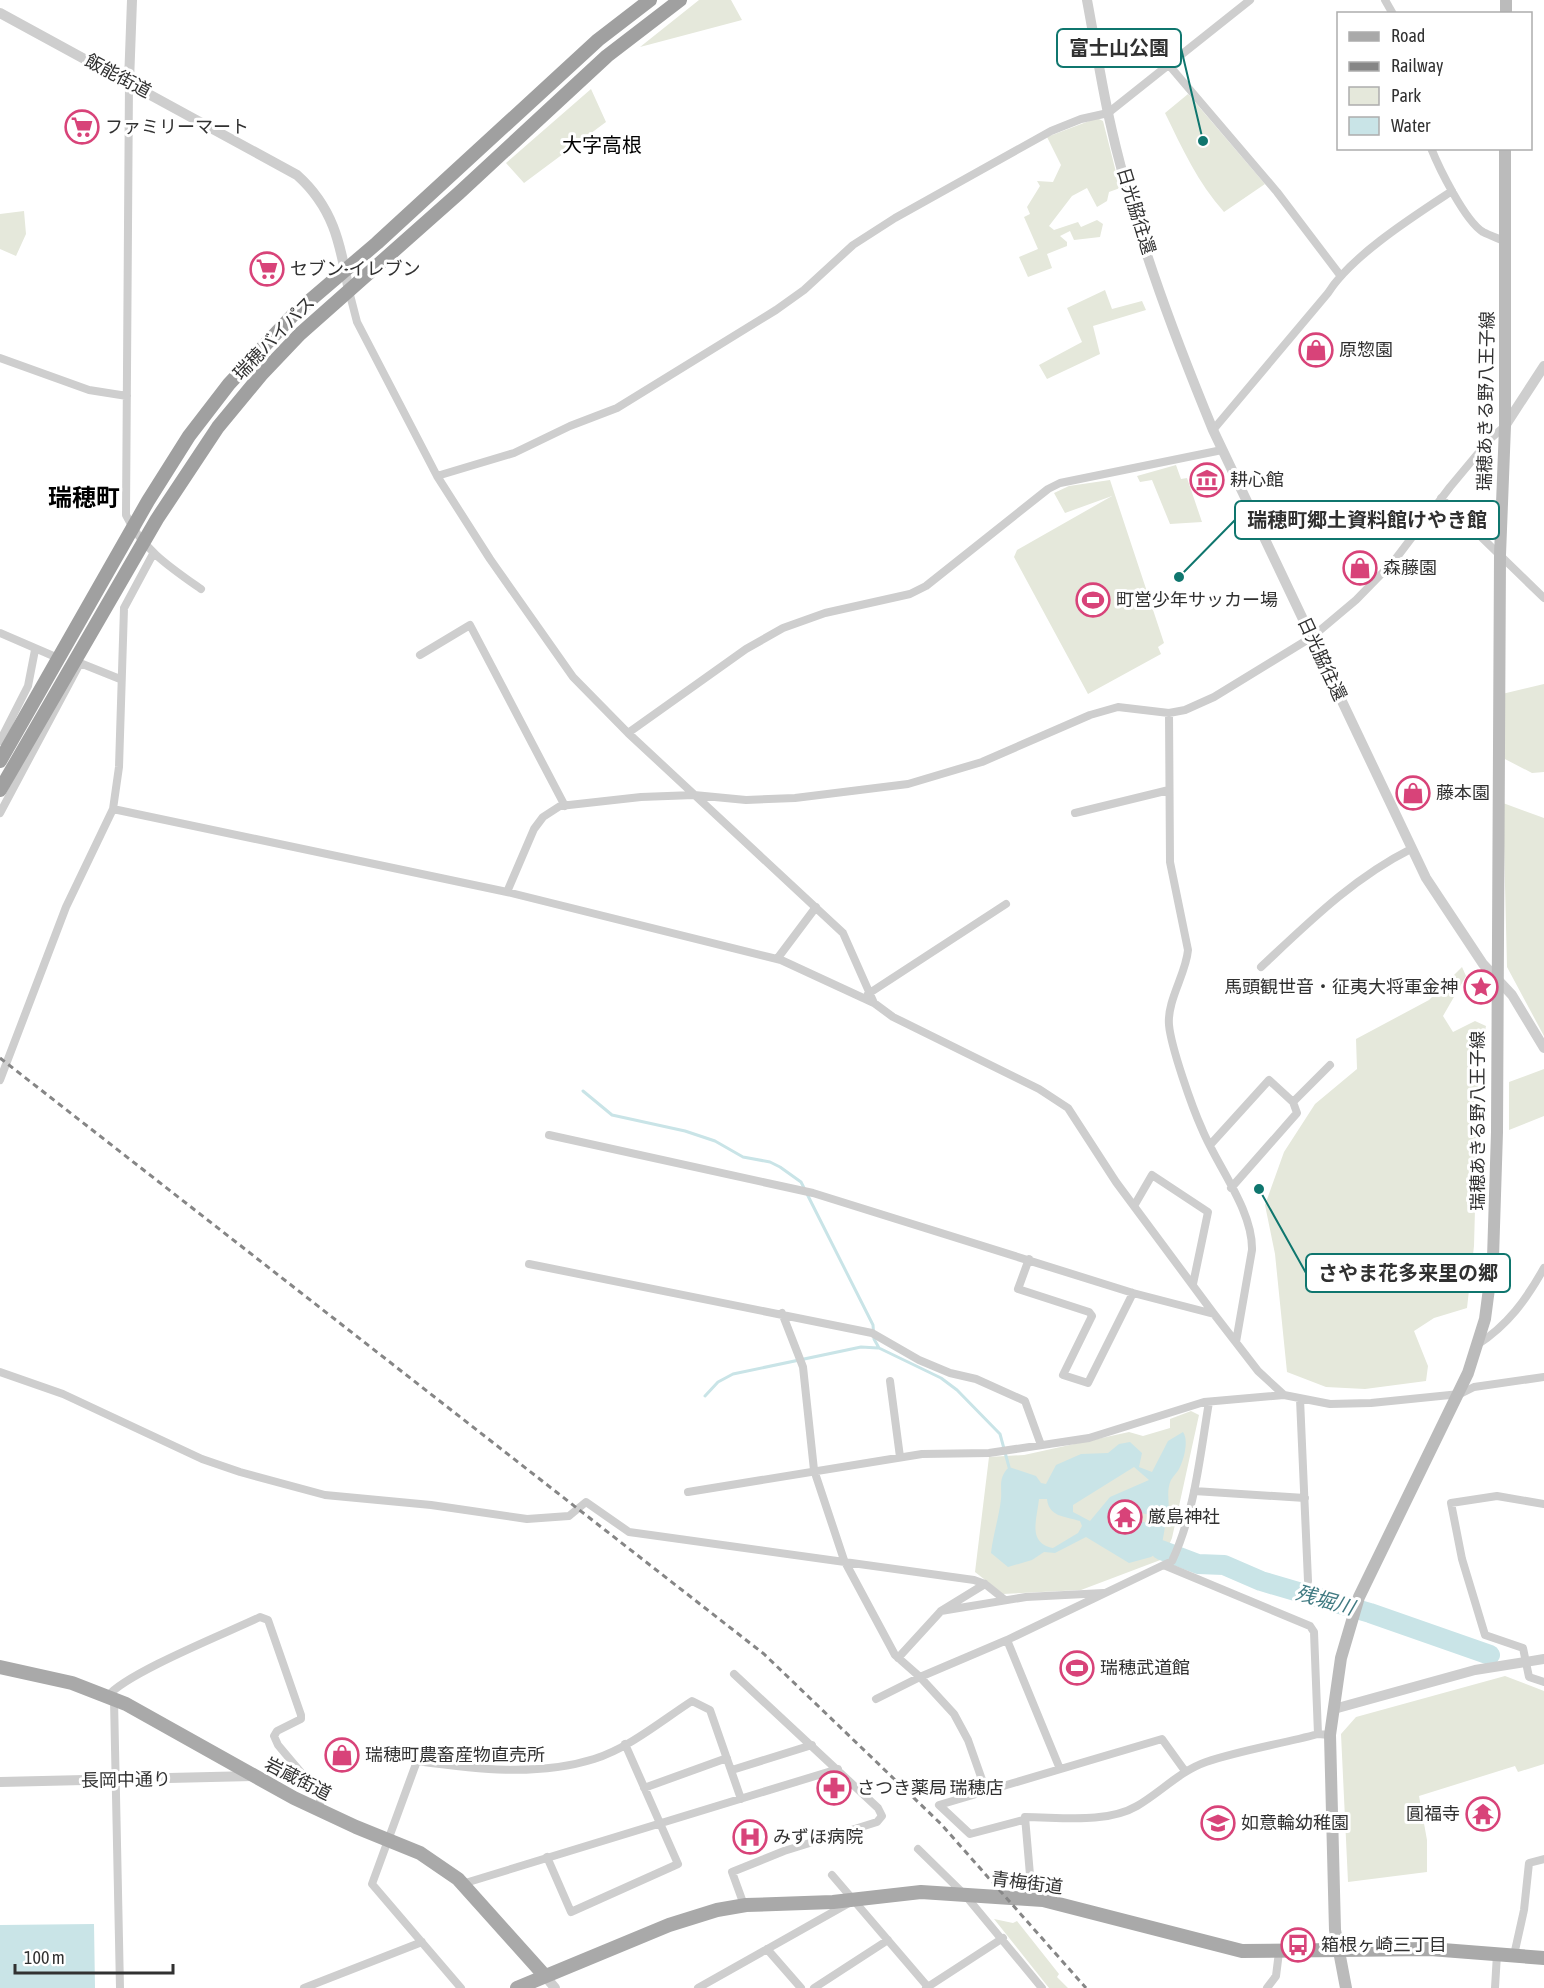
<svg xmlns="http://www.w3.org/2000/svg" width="1544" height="1988" viewBox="0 0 1544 1988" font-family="'Asap Condensed','Noto Sans JP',sans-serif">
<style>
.green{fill:#e5e8db}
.water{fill:#c9e4e7;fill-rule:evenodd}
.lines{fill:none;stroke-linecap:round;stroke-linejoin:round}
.stream{stroke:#c9e4e7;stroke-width:3}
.river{stroke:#c9e4e7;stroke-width:20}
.minor{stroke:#cecece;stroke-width:8}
.tertiary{stroke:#cecece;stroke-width:10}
.secondary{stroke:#bbb;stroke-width:12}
.primary{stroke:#a9a9a9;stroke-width:14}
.trunk{stroke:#a0a0a0;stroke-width:14}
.rail{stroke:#868686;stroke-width:3;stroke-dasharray:6 4.5;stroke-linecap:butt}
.labels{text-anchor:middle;stroke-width:6;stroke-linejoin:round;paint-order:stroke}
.street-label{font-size:18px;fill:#313131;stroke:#fff}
.poi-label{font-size:18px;fill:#313131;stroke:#fff;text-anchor:start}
.neighbourhood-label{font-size:20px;fill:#000;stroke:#fff}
.water-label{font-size:20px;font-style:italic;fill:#407a82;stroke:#fff}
.district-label{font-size:24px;font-weight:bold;fill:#000;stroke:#fff}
.leader{fill:none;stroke:#0f766e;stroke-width:2}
.callout-dot{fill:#0f766e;stroke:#fff;stroke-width:2}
.callout{fill:#fff;stroke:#0f766e;stroke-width:2}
.callout-label{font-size:20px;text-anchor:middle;font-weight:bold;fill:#313131}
</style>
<rect width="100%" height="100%" fill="#fff"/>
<path class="green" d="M699,0H731L742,20L640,47Z
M591,89L606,122L524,183L506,163Z
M1188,94L1265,184L1224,212C1198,183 1182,148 1165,113Z
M1097,118L1103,121L1120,188L1109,192L1107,201L1097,207L1087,188L1072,196L1049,226L1054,230L1078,222L1081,227L1097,220L1103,224L1100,237L1074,240L1070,231L1060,236L1067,242V246L1047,254L1052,268L1028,277L1019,257L1038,249L1024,217L1030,214L1027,207L1040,186L1037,181L1053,182L1061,165L1047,137Z
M24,211L26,234L16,256L0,249V214Z
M1105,290L1112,309L1142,301L1146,310L1093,326L1100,354L1047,379L1039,365L1082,342L1067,308Z
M1176,465L1181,479L1187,478L1202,522L1170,524L1152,480L1140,482L1137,476Z
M1110,480L1164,643L1158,647L1161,654L1088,694L1014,557L1017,550L1112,496L1065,513L1054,493L1069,486Z
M1544,684V772L1532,773L1501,757L1502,694Z
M1503,803L1544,818V1036L1507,967Z
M1462,967L1466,976L1443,1016L1453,1032L1475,1021L1486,1026L1479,1060L1474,1246L1467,1308L1434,1318L1414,1331L1428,1366L1426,1381L1365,1389L1326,1387L1287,1372L1275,1254L1265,1205L1284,1152L1315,1104L1357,1069L1356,1039L1429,1000Z
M1544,1069V1116L1509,1130V1082Z
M1191,1411L1199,1415L1172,1538L1163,1559L1081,1590L1003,1594L975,1572L989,1457L1024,1455L1129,1432L1143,1436L1170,1428V1419Z
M1505,1676L1544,1691V1764L1518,1772L1515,1766L1419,1796L1427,1840V1872L1348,1882L1341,1734L1356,1717Z
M994,1919L1013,1923L1017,1921L1059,1974L1057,1977L1068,1988H1049Z"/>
<path class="water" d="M1183,1432C1189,1440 1184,1460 1179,1469C1177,1473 1173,1476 1171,1480C1165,1493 1171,1506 1168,1519L1141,1513L1130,1502L1112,1508L1107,1521C1115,1532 1130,1530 1139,1521L1165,1527L1161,1550L1151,1557L1129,1563L1086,1537L1055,1553L1044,1552L1032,1560L1008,1567L991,1553C993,1535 999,1517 1001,1499C1002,1486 998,1478 1009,1467L1036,1476L1041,1483L1046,1484L1056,1465L1081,1454L1108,1453L1119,1444L1130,1442L1142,1453L1139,1467L1152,1472L1168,1441ZM1134,1467L1149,1480L1110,1497L1090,1521L1073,1512V1505ZM1039,1499H1047C1049,1517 1064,1516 1080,1521L1082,1526L1078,1533L1053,1548C1027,1543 1037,1519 1039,1499Z
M94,1924L95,1988H0V1925Z"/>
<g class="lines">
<path class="stream" d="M583,1091L612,1115L685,1131L715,1141L743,1157L770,1162L780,1167L801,1182L873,1325L874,1339L879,1348L941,1378L957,1390L1000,1434L1009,1467
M705,1396L718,1382L733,1374L861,1347L878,1348"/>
<path class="river" d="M1161,1550L1198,1564L1224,1565L1261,1581L1370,1613L1490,1655"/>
<path class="minor" d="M1385,0L1393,14
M1168,64L1277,192L1340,275
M129,82L126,515C142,549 171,568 201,589
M1431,148C1439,168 1465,221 1483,232C1489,235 1497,238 1504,241
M349,291L357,322L437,476L490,559L573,677L628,733L843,933L874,1003
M0,358L89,390L127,396
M1213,430L1328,293C1351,256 1414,216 1452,191
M437,476L514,453L570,426L617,408L776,310L804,290L853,245L895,218L1051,131L1081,119L1108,113L1250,0
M1441,498L1544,598
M0,633L58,658
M420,655L470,625L565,806
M80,663L120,679
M1169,713L1170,862L1188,950C1186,974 1167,1000 1169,1025C1171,1047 1192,1107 1202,1129C1217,1166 1253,1210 1252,1250L1236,1342
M628,733L746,649L783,628L825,613L910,594L926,586L1048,489L1060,483L1222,450
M0,741L28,686L35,650
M113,809L507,892L781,960L874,1003L893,1017L1039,1089L1068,1108L1116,1182L1214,1314L1258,1371L1284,1395L1330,1404L1371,1403L1460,1394L1474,1387L1544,1377
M0,813L79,665
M1075,813L1169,790
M507,892L534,829L543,817L560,806L641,797L694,795L746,800L795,798L908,784L982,762L1090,715L1118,707L1169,713L1185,710L1214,697L1312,637L1356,600L1394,561L1450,487L1490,439L1505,426
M777,959L816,907
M1261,967C1308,923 1353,878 1411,849
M868,994L1006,904
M0,1080L66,907L113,809L119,767L124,608L153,554
M549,1135L813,1193L1133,1293L1214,1314
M1210,1145L1269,1080L1293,1102
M1231,1188L1297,1113L1293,1102L1330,1065
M1134,1206L1152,1175L1208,1212L1193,1284
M1029,1259L1018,1289L1089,1312L1092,1316L1063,1375L1088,1383L1133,1293
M529,1264L872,1333L919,1360L950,1373L976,1379L1025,1401L1041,1445
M782,1313L803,1367L814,1470L844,1560L895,1655L920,1677L954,1714L968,1740L986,1791
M1477,1345C1508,1325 1526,1300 1544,1268
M0,1372L63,1394L202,1459L240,1472L325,1495L431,1505L527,1519L569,1516L586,1502L629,1532L974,1580L985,1584L1005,1600
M890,1381L900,1457
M1300,1399L1308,1581
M1194,1491L1305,1498
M688,1492L922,1454L989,1453L1089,1438L1204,1402L1284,1395
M1544,1504L1497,1496L1451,1503L1462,1559L1485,1635L1523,1648L1529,1677L1544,1682
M1166,1566L1310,1626L1314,1632L1318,1734
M941,1611L1026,1597L1104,1593
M898,1658L941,1611L985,1584
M734,1674L878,1808L882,1816L877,1822L784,1851L732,1872L744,1905
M108,1696C126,1673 229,1632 260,1617L268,1620L301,1715V1719L277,1731L274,1736L278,1745L320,1795V1811
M114,1699L120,1988
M876,1699L920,1677L1007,1640
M1060,1769L1007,1640L1172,1561C1195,1512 1200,1455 1209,1402
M732,1770L812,1745
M644,1788L727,1758
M1023,1820L970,1834L939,1805L1162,1739L1185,1771
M918,1849L965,1895L1042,1988
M547,1857L571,1912L678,1864L625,1744
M832,1875L928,1987
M462,1884L838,1769
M1032,1898L1025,1817C1060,1817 1106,1824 1137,1806C1161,1792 1180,1771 1206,1762C1242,1750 1281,1744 1318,1734L1330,1735
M767,1949L801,1988
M1514,1955L1524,1910L1529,1863L1544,1859
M304,1988L422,1942
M461,1988L372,1884L417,1761C475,1769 537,1777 594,1759C629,1748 661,1721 692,1701L710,1710L741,1799
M698,1988L849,1903
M814,1988L888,1940
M926,1988L1003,1938
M1267,1988L1276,1976L1279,1952
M1495,1988L1497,1954"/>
<path class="tertiary" d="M1087,0C1094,37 1100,75 1108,113C1131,221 1171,328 1213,430L1426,878L1483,964L1512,995L1544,1048
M0,13L297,175C334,208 340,244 349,291
M129,82L132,0
M1505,426L1544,366
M1334,1709L1475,1670L1544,1659
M0,1782L253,1776
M545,1976L555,1988"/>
<path class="secondary" d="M1506,14V0
M1346,1988L1335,1930L1330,1735L1341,1658L1359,1597L1468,1373L1485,1319L1493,1258L1497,1132L1500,555L1505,426V148"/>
<path class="primary" d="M0,1667L72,1683L126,1704L294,1798L356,1827L420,1853L458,1879L545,1976
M517,1988L669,1925L717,1910L746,1905L833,1902L921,1892L1043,1900L1242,1951L1430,1949L1544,1958"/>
<path class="trunk" d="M0,761L148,501L189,436L229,384L294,314L377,243L598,40L650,0
M0,790L157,519L218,427L261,375L300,334L459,193L607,56L680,0"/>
<path class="rail" d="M0,1058L764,1654L941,1824L1086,1988"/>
</g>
<defs>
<g id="supermarket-ring" transform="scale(1.725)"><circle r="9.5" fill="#fff" stroke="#d84379" stroke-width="1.5"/><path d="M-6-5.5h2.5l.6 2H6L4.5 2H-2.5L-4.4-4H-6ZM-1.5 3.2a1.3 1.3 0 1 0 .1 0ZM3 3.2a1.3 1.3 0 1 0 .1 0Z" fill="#d84379"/></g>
<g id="shop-ring" transform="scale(1.725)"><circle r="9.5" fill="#fff" stroke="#d84379" stroke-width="1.5"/><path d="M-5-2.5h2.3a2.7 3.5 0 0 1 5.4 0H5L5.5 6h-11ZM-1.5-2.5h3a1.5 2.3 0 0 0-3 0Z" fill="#d84379"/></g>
<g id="museum-ring" transform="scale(1.725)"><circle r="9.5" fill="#fff" stroke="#d84379" stroke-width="1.5"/><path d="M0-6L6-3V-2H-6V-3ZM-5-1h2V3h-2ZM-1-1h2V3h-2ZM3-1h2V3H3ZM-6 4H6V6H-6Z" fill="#d84379"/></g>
<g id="stadium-ring" transform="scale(1.725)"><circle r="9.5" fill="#fff" stroke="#d84379" stroke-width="1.5"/><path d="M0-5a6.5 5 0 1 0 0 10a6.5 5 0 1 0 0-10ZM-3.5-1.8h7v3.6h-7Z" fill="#d84379"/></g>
<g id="sight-ring" transform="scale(1.725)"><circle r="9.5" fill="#fff" stroke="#d84379" stroke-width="1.5"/><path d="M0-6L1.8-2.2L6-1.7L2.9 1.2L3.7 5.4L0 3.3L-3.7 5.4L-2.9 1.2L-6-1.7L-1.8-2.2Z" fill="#d84379"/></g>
<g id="temple-ring" transform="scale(1.725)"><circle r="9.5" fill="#fff" stroke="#d84379" stroke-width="1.5"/><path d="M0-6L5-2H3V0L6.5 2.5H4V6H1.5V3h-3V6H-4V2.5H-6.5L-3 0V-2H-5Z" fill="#d84379"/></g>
<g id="pharmacy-ring" transform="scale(1.725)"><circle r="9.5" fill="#fff" stroke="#d84379" stroke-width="1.5"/><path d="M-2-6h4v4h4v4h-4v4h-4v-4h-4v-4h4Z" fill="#d84379"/></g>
<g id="school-ring" transform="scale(1.725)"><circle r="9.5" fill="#fff" stroke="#d84379" stroke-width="1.5"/><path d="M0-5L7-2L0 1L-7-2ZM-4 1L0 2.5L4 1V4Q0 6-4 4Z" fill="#d84379"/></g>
<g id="hospital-ring" transform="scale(1.725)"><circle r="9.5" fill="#fff" stroke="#d84379" stroke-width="1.5"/><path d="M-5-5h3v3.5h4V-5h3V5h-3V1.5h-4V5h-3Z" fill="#d84379"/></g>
<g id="bus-ring" transform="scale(1.725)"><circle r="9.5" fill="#fff" stroke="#d84379" stroke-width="1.5"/><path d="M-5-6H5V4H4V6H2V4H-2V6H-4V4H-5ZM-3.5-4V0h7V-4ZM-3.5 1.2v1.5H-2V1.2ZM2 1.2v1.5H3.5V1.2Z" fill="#d84379"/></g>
</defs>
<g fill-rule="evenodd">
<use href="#supermarket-ring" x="82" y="127"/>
<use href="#supermarket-ring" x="267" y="269"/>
<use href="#shop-ring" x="1316" y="350"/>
<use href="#museum-ring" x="1207" y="480"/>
<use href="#shop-ring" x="1360" y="568"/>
<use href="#stadium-ring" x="1093" y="600"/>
<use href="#shop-ring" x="1413" y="793"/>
<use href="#sight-ring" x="1481" y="987"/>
<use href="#temple-ring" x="1125" y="1517"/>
<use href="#stadium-ring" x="1077" y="1668"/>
<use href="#shop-ring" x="342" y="1755"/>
<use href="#pharmacy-ring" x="834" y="1788"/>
<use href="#temple-ring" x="1483" y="1814"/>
<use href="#school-ring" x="1218" y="1823"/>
<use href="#hospital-ring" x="750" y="1837"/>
<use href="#bus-ring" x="1298" y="1945"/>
</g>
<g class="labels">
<g class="street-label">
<text transform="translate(118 76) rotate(28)" y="6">飯能街道</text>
<text transform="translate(1136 211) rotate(73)" y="6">日光脇往還</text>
<text transform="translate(274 338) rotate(-46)" y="6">瑞穂バイパス</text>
<text transform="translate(1486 401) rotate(-89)" y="6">瑞穂あきる野八王子線</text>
<text transform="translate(1322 659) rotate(65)" y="6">日光脇往還</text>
<text transform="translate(1478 1121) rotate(-90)" y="6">瑞穂あきる野八王子線</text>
<text transform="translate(298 1779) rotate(27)" y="6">岩蔵街道</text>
<text transform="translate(126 1780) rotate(-1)" y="6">長岡中通り</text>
<text transform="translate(1027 1883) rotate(7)" y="6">青梅街道</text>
</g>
<g class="poi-label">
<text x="105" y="133">ファミリーマート</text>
<text x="290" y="275">セブン-イレブン</text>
<text x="1339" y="356">原惣園</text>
<text x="1230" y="486">耕心館</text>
<text x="1383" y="574">森藤園</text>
<text x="1116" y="606">町営少年サッカー場</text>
<text x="1436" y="799">藤本園</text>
<text x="1458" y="993" text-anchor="end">馬頭観世音・征夷大将軍金神</text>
<text x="1148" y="1523">厳島神社</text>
<text x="1100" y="1674">瑞穂武道館</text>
<text x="365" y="1761">瑞穂町農畜産物直売所</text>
<text x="857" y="1794">さつき薬局 瑞穂店</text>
<text x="1460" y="1820" text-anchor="end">圓福寺</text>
<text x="1241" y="1829">如意輪幼稚園</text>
<text x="773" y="1843">みずほ病院</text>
<text x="1321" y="1951">箱根ヶ崎三丁目</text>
</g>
<g class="neighbourhood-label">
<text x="602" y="152">大字高根</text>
</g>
<g class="water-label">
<text transform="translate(1325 1600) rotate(16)" y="7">残堀川</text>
</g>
<g class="district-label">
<text x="84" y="506">瑞穂町</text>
</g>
</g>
<path class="leader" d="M1203 141L1181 48M1179 577L1235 520M1259 1189L1306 1273"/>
<g class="callout-dot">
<circle cx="1203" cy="141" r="6"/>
<circle cx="1179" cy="577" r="6"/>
<circle cx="1259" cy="1189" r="6"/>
</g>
<g class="callout">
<rect x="1057" y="29" width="124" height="38" rx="6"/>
<rect x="1235" y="501" width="264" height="38" rx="6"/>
<rect x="1306" y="1254" width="204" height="38" rx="6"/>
</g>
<g class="callout-label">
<text x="1119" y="55">富士山公園</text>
<text x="1367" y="527">瑞穂町郷土資料館けやき館</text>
<text x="1408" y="1280">さやま花多来里の郷</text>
</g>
<rect x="1337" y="12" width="195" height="138" fill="#ffffff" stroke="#adadad" stroke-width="1.5"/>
<rect x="1349" y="32" width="30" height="9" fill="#a9a9a9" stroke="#adadad" stroke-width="1.5"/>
<text x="1391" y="42" font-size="18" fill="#313131">Road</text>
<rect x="1349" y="62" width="30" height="9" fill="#868686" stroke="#adadad" stroke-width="1.5"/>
<text x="1391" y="72" font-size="18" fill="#313131">Railway</text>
<rect x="1349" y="87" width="30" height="18" fill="#e5e8db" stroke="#adadad" stroke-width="1.5"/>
<text x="1391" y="102" font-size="18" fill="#313131">Park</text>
<rect x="1349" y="117" width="30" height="18" fill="#c9e4e7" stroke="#adadad" stroke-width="1.5"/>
<text x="1391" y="132" font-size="18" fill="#313131">Water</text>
<path d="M15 1964v9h158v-9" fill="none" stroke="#313131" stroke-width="3"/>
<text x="24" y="1964" font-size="18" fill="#313131" stroke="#ffffff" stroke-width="4.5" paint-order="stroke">100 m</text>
</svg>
